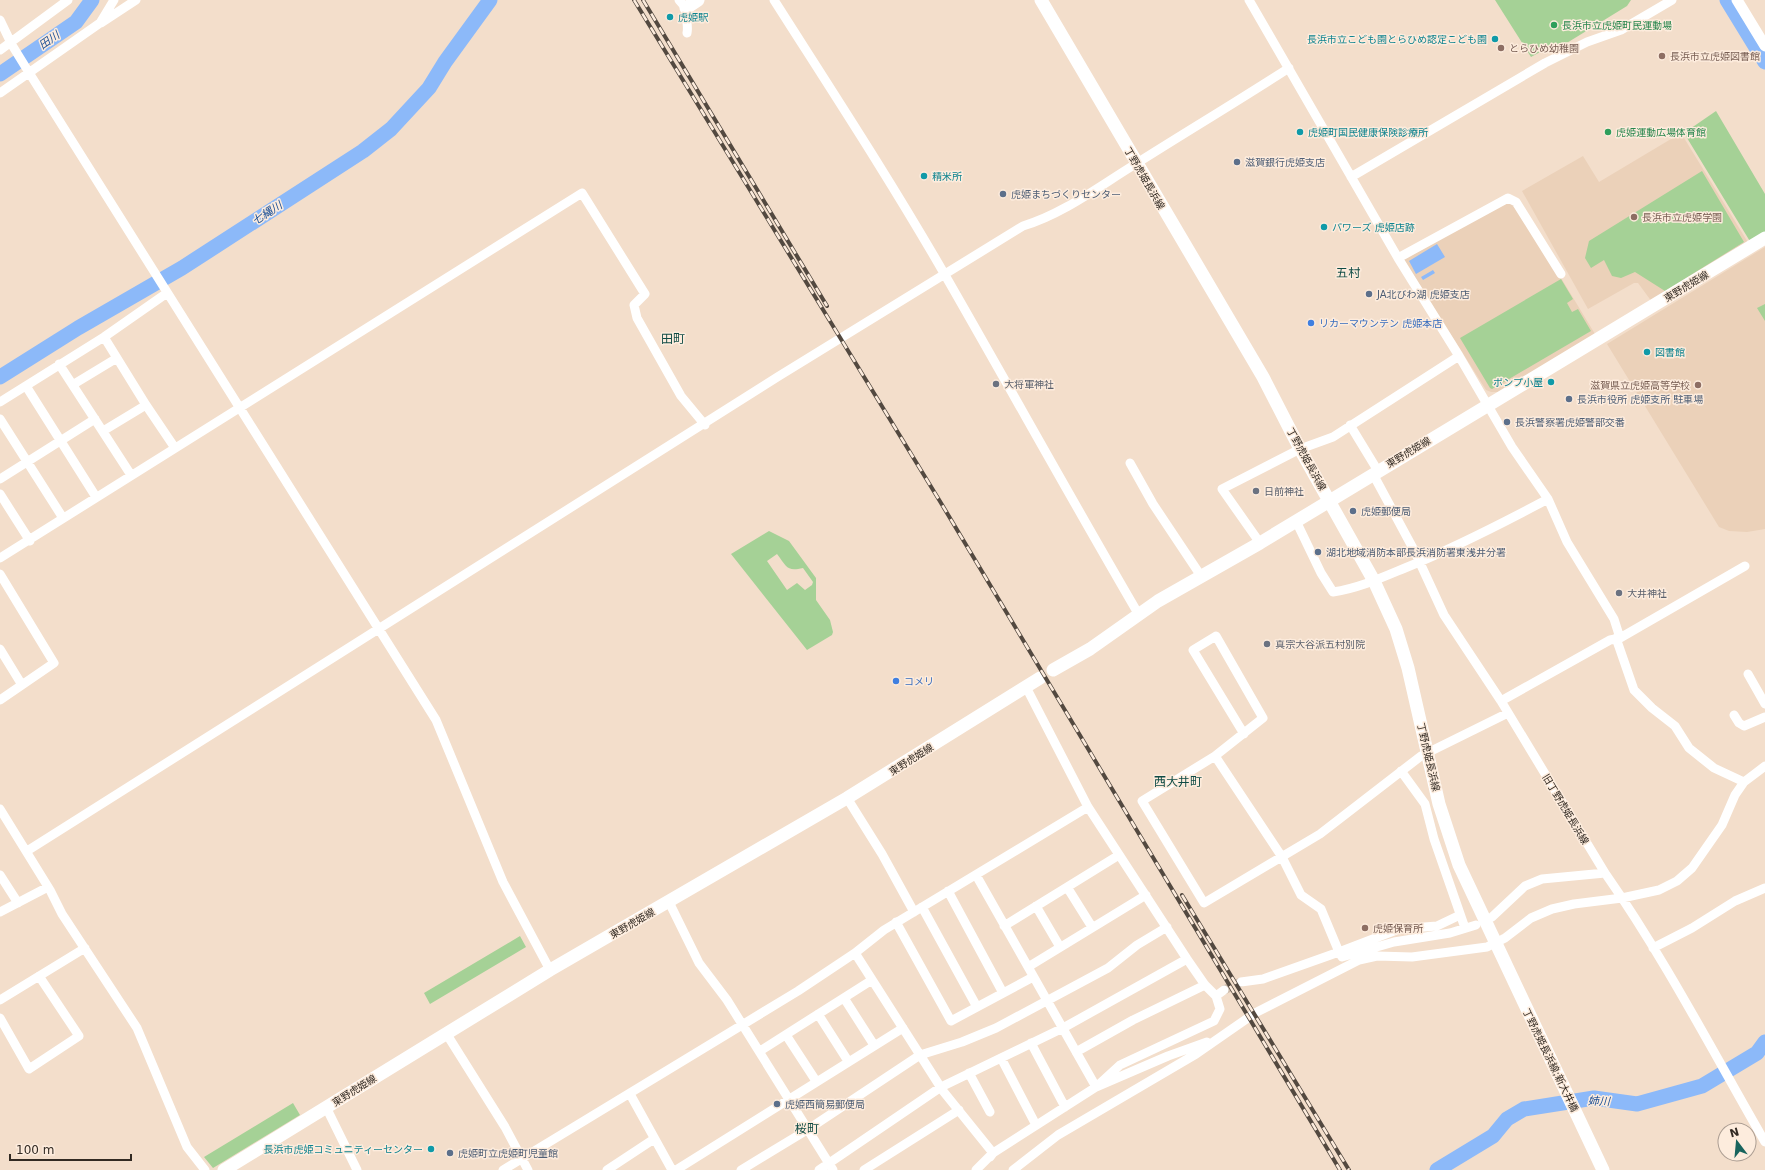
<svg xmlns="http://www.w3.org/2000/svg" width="1765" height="1170" viewBox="0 0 1765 1170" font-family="'DejaVu Sans','Noto Sans JP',sans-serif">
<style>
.built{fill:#ebd1b9}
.green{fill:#a5d196;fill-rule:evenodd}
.water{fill:#8cb9f9}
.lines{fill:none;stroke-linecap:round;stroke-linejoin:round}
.river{stroke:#8cb9f9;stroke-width:15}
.minor-tunnel{stroke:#ccbaa9;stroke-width:9;stroke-dasharray:9 4.5;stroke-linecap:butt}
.minor{stroke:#fff;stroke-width:9}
.tertiary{stroke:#fff;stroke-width:11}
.secondary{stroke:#fff;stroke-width:13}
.rail-casing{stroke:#534940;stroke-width:4}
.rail{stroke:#fdecdd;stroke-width:2.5;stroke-dasharray:8;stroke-linecap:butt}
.culture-dot{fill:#0f9aa8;stroke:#fdecdd;stroke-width:1.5}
.leisure-dot{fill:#2e9e5b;stroke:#fdecdd;stroke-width:1.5}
.education-dot{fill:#8d6e63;stroke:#fdecdd;stroke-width:1.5}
.service-dot{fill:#5c6f8a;stroke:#fdecdd;stroke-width:1.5}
.shop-dot{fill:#3f7fe0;stroke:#fdecdd;stroke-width:1.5}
.worship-dot{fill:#6b7280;stroke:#fdecdd;stroke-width:1.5}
.labels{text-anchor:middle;stroke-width:3;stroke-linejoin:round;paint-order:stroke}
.culture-label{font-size:10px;fill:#0d838f;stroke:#fdecdd;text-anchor:start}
.leisure-label{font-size:10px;fill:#27864d;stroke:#fdecdd;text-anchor:start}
.education-label{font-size:10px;fill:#785e54;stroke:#fdecdd;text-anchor:start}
.service-label{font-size:10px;fill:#4e5e75;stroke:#fdecdd;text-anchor:start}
.street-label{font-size:10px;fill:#322a23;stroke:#fdecdd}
.shop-label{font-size:10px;fill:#366cbe;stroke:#fdecdd;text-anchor:start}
.worship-label{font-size:10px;fill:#5b616d;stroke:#fdecdd;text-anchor:start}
.water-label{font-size:11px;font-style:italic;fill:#1c5097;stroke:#fdecdd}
.quarter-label{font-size:12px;fill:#0f4b45;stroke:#fdecdd}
</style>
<rect width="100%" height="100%" fill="#f3decb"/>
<path class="built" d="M1681,133L1749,244L1652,302L1638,283H1634L1588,309L1522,191L1583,156L1599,182Z
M1512,197L1595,334L1500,392H1491L1486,390L1404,260Z
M1765,247V529L1747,532L1729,531L1719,527L1607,344Z"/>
<path class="green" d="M1495,0H1631L1627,6L1557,49L1553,45L1531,57Z
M1716,111L1765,194V234L1751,243L1684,133Z
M1702,171L1744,242L1665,291L1635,272L1621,278L1612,276L1604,260L1591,268L1585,258L1589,241Z
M1561,279L1573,299L1567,303L1572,312L1578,309L1591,331L1492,389L1490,388L1460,338Z
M1765,304V321L1757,308Z
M769,531L789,541L816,578V600L830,620L833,632L832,635L807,650L731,554ZM777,554C787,567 787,572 803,568L813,582L812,585L805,590L797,583L787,590L767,561Z
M520,936L526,947L430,1004L424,993Z
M293,1103L300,1115L213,1168L204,1157Z"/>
<path class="water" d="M1437,244L1445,257L1416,274L1409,261Z
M1433,270L1435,273L1423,280L1421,277Z"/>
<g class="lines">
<path class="river" d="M1727,0L1765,62
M0,74L76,22L92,0
M0,377L78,328L182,268L363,151L391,129L429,88L445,62L490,0
M1437,1170L1493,1136L1507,1119L1524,1109L1594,1098L1637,1104L1702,1086L1757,1053L1765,1042"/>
<path class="minor-tunnel" d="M1224,990L1241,982"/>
<path class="minor" d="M679,0L686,8C684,16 689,23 687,33
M774,0C832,91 891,181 945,275C1010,388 1073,502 1139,615
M1249,0L1398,258L1459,356L1512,447L1548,499L1567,542L1614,619L1620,638
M0,20L12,45L28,71L436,720L503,882L550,970
M101,23L136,0
M0,50L68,0
M0,93L100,23L114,0
M1351,177L1545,63L1587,42L1621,30L1672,0
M1398,258L1508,198L1516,202L1561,274
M104,337L146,405L175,448
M59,364L131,475
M74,384L117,358
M26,386L96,497
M0,402L104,337L167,293
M0,419L63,518
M1350,425L1378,471
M103,431L146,405
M1130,463L1153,504L1201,576
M1373,474L1415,552L1444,615L1501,701L1605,873C1665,959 1713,1052 1765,1142
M0,479L95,419
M0,494L30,541
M1296,521L1321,573L1333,592C1359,588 1381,578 1405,568C1454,548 1501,524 1548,499
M1260,543L1222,489L1300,449L1333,437L1459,356
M0,558L582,193L645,294L634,305L637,318L681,396L705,425
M0,574L54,663L0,700
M0,649L22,685
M1748,674L1765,704
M1501,701L1610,640L1620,638L1745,566
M1734,715L1739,723L1744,726L1765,717
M1215,756L1263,718L1216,636L1193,650L1244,734
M1401,771L1425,804L1434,839L1465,928
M1744,782L1765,766
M847,798L882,854L914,912
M0,809L50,890L62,914L137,1028L187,1147L205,1170
M27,851L779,376L1023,226C1063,214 1098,187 1134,165C1186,132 1238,101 1289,68
M0,875L18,903
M976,875L1096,1087L1120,1065L1214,1021L1220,1009L1216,996L1205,985L1187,959L1088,807L1026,687
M1067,887L1092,927
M948,891L1003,993
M669,902L699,963L727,1000L833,1170
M1036,906L1060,947
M922,907L977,1007
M0,912L48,887
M1460,915L1437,926L1399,929L1339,952L1321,909L1301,895L1282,857L1215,756L1142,801L1204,903L1320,834L1421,756L1508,713
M1492,917L1525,886L1542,879L1605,873
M896,922L951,1021L1033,977
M1004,926L1119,855
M1653,948L1692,928L1735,901L1765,888
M855,953L884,930L1088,807
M1028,967L1146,895
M1241,982L1263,979L1339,952L1342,957L1394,942L1450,933L1476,925
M1216,996L1224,990
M844,998L874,1045
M0,1000L85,948
M818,1014L848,1061
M0,1018L29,1069L79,1036L39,976
M446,1033L505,1127L528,1170
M786,1035L816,1081
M1031,1043L1065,1107
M760,1051L872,980
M1076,1052L1133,1020L1205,985
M1001,1058L1036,1125
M969,1073L990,1112
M630,1094L672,1170
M326,1107L357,1170
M990,1157L993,1153L1096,1087L1168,1056L1207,1042
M503,1170L798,991L855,953L943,1091L993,1153L976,1170
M607,1170L654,1139
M676,1170L903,1028
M741,1170L807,1130L920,1055L962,1042L996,1028L1108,968L1137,945L1167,927
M819,1170L941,1087L1063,1028L1187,959
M864,1170L959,1110
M1013,1170L1058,1135L1196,1054L1255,1013L1359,960L1377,956L1412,957L1487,947L1505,938L1531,918L1552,909L1574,904L1622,898L1659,890L1677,881L1692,868L1722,825L1735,795L1744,782L1714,768L1689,748L1675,726L1652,708L1634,690L1616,638"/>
<path class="tertiary" d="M1737,0L1765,46"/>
<path class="secondary" d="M1041,0L1263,377L1300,449L1374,581L1396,629L1408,668L1439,804L1459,865L1603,1170
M686,8L698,0
M1053,670L1090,649L1158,601L1260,543L1765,238
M224,1170L550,970L847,798L1040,678"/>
<g class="rail-casing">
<path id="rail" d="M634,0L941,503L1340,1170
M643,0L827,306
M1182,895L1349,1170"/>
</g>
<use href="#rail" class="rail"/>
</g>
<g class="culture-dot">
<circle cx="670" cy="17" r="4"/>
<circle cx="1495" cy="39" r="4"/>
<circle cx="1300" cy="132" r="4"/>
<circle cx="924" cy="176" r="4"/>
<circle cx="1324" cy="227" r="4"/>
<circle cx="1647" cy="352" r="4"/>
<circle cx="1551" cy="382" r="4"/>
<circle cx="431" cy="1149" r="4"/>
</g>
<g class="leisure-dot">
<circle cx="1554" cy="25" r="4"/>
<circle cx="1608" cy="132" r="4"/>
</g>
<g class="education-dot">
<circle cx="1501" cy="48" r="4"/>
<circle cx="1662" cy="56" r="4"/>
<circle cx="1634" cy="217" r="4"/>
<circle cx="1698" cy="385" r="4"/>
<circle cx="1365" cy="928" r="4"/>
</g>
<g class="service-dot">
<circle cx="1237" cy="162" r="4"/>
<circle cx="1003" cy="194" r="4"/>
<circle cx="1369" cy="294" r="4"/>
<circle cx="1569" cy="399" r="4"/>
<circle cx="1507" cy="422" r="4"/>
<circle cx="1353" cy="511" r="4"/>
<circle cx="1318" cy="552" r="4"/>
<circle cx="777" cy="1104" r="4"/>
<circle cx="450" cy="1153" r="4"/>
</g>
<g class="shop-dot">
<circle cx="1311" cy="323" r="4"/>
<circle cx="896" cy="681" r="4"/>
</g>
<g class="worship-dot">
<circle cx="996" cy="384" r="4"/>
<circle cx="1256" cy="491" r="4"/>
<circle cx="1619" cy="593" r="4"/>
<circle cx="1267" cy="644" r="4"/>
</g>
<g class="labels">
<g class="culture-label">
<text x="678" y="21">虎姫駅</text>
<text x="1487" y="43" text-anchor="end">長浜市立こども園とらひめ認定こども園</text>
<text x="1308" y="136">虎姫町国民健康保険診療所</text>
<text x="932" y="180">精米所</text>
<text x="1332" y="231">パワーズ 虎姫店跡</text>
<text x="1655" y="356">図書館</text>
<text x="1543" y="386" text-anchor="end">ポンプ小屋</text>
<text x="423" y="1153" text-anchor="end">長浜市虎姫コミュニティーセンター</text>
</g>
<g class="leisure-label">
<text x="1562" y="29">長浜市立虎姫町民運動場</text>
<text x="1616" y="136">虎姫運動広場体育館</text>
</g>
<g class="education-label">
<text x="1509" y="52">とらひめ幼稚園</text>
<text x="1670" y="60">長浜市立虎姫図書館</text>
<text x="1642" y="221">長浜市立虎姫学園</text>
<text x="1690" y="389" text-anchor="end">滋賀県立虎姫高等学校</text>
<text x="1373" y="932">虎姫保育所</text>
</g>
<g class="service-label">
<text x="1245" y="166">滋賀銀行虎姫支店</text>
<text x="1011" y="198">虎姫まちづくりセンター</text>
<text x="1377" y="298">JA北びわ湖 虎姫支店</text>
<text x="1577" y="403">長浜市役所 虎姫支所 駐車場</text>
<text x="1515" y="426">長浜警察署虎姫警部交番</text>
<text x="1361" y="515">虎姫郵便局</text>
<text x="1326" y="556">湖北地域消防本部長浜消防署東浅井分署</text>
<text x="785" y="1108">虎姫西簡易郵便局</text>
<text x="458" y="1157">虎姫町立虎姫町児童館</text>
</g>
<g class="street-label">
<text transform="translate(1145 178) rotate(60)" y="4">丁野虎姫長浜線</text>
<text transform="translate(1686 286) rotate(-31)" y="4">東野虎姫線</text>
<text transform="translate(1408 452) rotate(-31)" y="4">東野虎姫線</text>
<text transform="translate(1307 459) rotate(61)" y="4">丁野虎姫長浜線</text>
<text transform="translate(1429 757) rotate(77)" y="4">丁野虎姫長浜線</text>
<text transform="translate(911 759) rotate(-32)" y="4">東野虎姫線</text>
<text transform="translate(1566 809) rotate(59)" y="4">旧丁野虎姫長浜線</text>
<text transform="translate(632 923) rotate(-30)" y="4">東野虎姫線</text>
<text transform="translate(1551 1060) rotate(64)" y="4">丁野虎姫長浜線;新大井橋</text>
<text transform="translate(354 1090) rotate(-32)" y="4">東野虎姫線</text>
</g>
<g class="shop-label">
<text x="1319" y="327">リカーマウンテン 虎姫本店</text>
<text x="904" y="685">コメリ</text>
</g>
<g class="worship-label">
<text x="1004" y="388">大将軍神社</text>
<text x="1264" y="495">日前神社</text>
<text x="1627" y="597">大井神社</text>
<text x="1275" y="648">真宗大谷派五村別院</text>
</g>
<g class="water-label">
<text transform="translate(49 40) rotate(-35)" y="4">田川</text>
<text transform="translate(267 213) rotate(-33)" y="4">七縄川</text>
<text transform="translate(1599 1101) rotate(2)" y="4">姉川</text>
</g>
<g class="quarter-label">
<text x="1348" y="277">五村</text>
<text x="673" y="343">田町</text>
<text x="1178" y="786">西大井町</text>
<text x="807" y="1133">桜町</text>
</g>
</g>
<g transform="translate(1737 1142) rotate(344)"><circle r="19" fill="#fdecdd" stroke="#ac9e93"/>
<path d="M0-3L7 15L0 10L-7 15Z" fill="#19645d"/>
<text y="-6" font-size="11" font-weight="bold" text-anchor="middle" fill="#322a23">N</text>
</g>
<path d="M10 1154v6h121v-6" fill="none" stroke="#322a23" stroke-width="2"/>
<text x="16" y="1154" font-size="12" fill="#322a23" stroke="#fdecdd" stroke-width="3" paint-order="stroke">100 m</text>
</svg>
